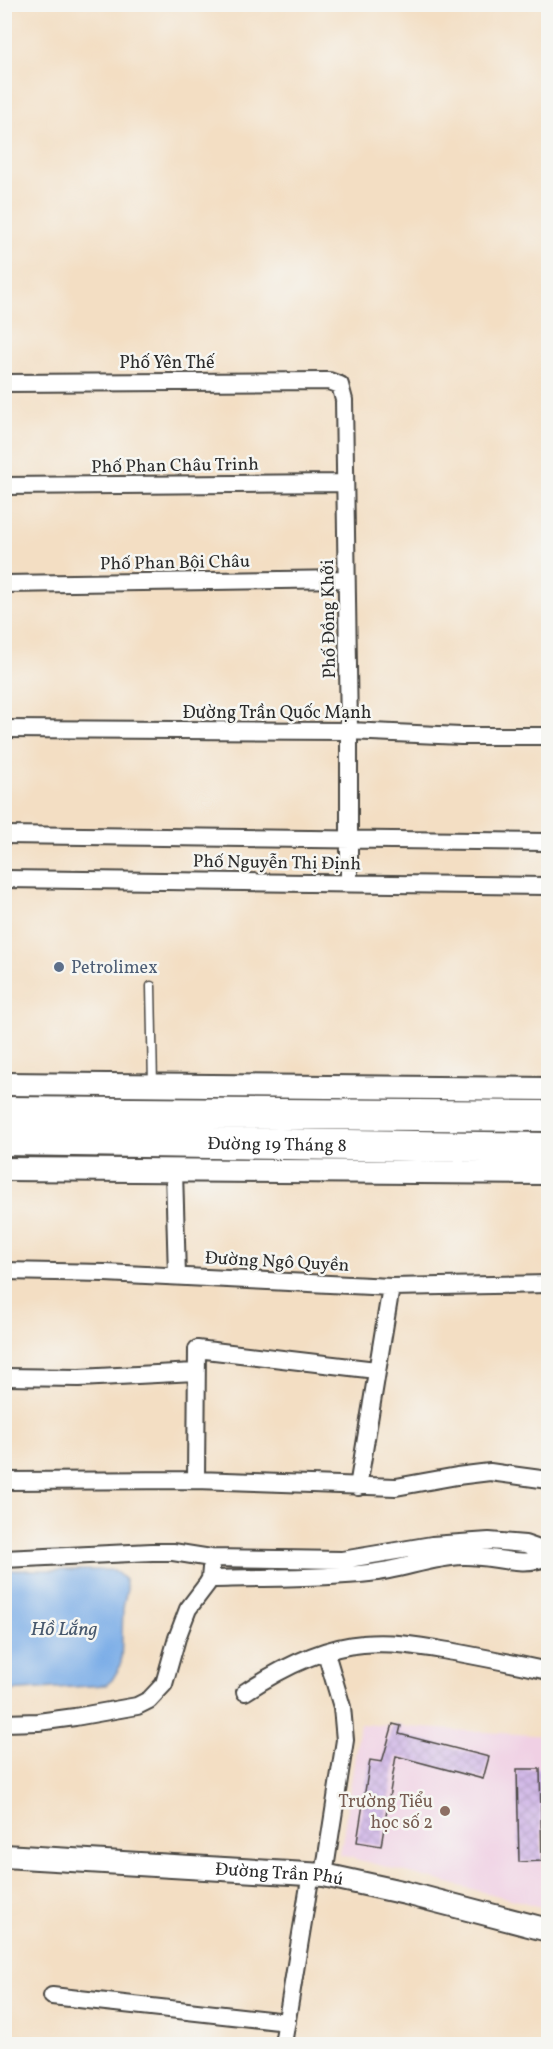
<svg xmlns="http://www.w3.org/2000/svg" width="553" height="2049" viewBox="0 0 553 2049" font-family="Vollkorn,serif">
<style>
.built{fill:#f0d0e4}
.water{fill:#7bade7;stroke:#536c89;stroke-width:1.5}
.building{fill:url(#building-cross-hatch)}
.lines{fill:none;stroke-linecap:round;stroke-linejoin:round}
.lane-casing{stroke:#494642;stroke-width:11}
.street-casing{stroke:#494642;stroke-width:20}
.secondary-casing{stroke:#494642;stroke-width:26}
.highway-casing{stroke:#494642;stroke-width:33}
.lane{stroke:#fff;stroke-width:8}
.street{stroke:#fff;stroke-width:16}
.secondary{stroke:#fff;stroke-width:22}
.highway{stroke:#fff;stroke-width:30}
.service-dot{fill:#5c6f8a;stroke:#f6f6f2;stroke-width:2}
.education-dot{fill:#8d6e63;stroke:#f6f6f2;stroke-width:2}
.labels{text-anchor:middle;stroke-width:5;stroke-linejoin:round;paint-order:stroke}
.street-label{font-size:18px;fill:#2b2b2b;stroke:#f6f6f2}
.service-label{font-size:18px;fill:#4e5e75;stroke:#f6f6f2;text-anchor:start}
.education-label{font-size:18px;fill:#785e54;stroke:#f6f6f2;text-anchor:end}
.water-label{font-size:20px;font-style:italic;fill:#47586d;stroke:#f6f6f2}
</style>
<defs>
<pattern id="building-cross-hatch" width="8" height="8" patternUnits="userSpaceOnUse" patternTransform="scale(1.5)"><rect width="8" height="8" fill="#cdb1e6"/><path d="M0 0l8 8M0 8l8-8" fill="none" stroke="#b098c5"/></pattern>
</defs>
<rect width="100%" height="100%" fill="#f6f6f2"/>
<filter id="ink" filterUnits="userSpaceOnUse"><feTurbulence type="fractalNoise" baseFrequency=".0167" numOctaves="2"/><feDisplacementMap in="SourceGraphic" scale="12" xChannelSelector="R" yChannelSelector="G"/><feConvolveMatrix kernelMatrix="1 2 1 2 8 2 1 2 1" color-interpolation-filters="sRGB"/></filter>
<filter id="wash" filterUnits="userSpaceOnUse"><feTurbulence type="fractalNoise" baseFrequency=".008" numOctaves="4" result="noise"/><feDisplacementMap in="SourceGraphic" scale="24" xChannelSelector="R" yChannelSelector="G"/><feGaussianBlur stdDeviation="1.35" result="paint"/><feColorMatrix in="noise" values="0 0 0 0 0 0 0 0 0 0 0 0 0 0 0 0 0 1.4 0 .05"/><feComposite in="paint" operator="in"/></filter>
<g filter="url(#wash)">
<rect width="100%" height="100%" fill="#f3dec3"/>
<path class="built" d="M360,1724L548,1736V1765L544,1766L542,1907L340,1855Z"/>
<path class="water" d="M5,1570H114L125,1580L127,1589L123,1608L121,1665L112,1680L106,1685L5,1691Z"/>
<g id="blocks">
<path class="building" d="M393,1724L401,1726L399,1734L489,1757L483,1779L396,1756L381,1846L357,1842L370,1760L382,1762Z
M517,1769H540L542,1861L519,1862Z"/>
</g>
</g>
<g filter="url(#ink)">
<use href="#blocks" fill-opacity="0" stroke="#494642" stroke-width="1.5"/>
<g class="lines">
<g class="lane-casing">
<path id="lane" d="M151,986L153,1085"/>
</g>
<g class="street-casing">
<path id="street" d="M4,383L329,381L340,385L344,400L349,731V882
M4,486L345,483
M4,584L346,579
M4,729L349,731L461,736H548
M4,835L548,842
M4,879L548,886
M174,1171L177,1276
M4,1271L105,1273L391,1287L548,1284
M4,1377L79,1378L195,1372
M196,1480L197,1349L376,1370
M4,1481L196,1480L396,1487L457,1476L490,1472L548,1480
M358,1487L391,1287
M4,1559L152,1552H173L211,1558L342,1560L432,1545L489,1541L525,1544L548,1552
M210,1579C263,1577 317,1579 369,1573C401,1570 431,1557 463,1556C492,1555 522,1568 548,1557
M245,1692C280,1669 321,1647 363,1644C394,1641 424,1647 454,1652C486,1658 517,1664 548,1671
M4,1723L38,1722L75,1717L137,1706L149,1700L164,1684L177,1638L188,1609L207,1584L210,1579L211,1568
M324,1875L345,1740L342,1707L326,1653
M52,1996L287,2022
M283,2044L311,1873"/>
</g>
<g class="secondary-casing">
<g id="secondary">
<path d="M4,1084L548,1089"/>
<path d="M4,1169L548,1173"/>
<path id="s1" d="M4,1856L324,1875L406,1893L548,1930"/>
</g>
</g>
<g class="highway-casing">
<g id="highway">
<path d="M4,1112L548,1116"/>
<path id="s2" d="M4,1140L548,1148"/>
</g>
</g>
<use href="#lane" class="lane"/>
<use href="#street" class="street"/>
<use href="#secondary" class="secondary"/>
<use href="#highway" class="highway"/>
</g>
</g>
<circle class="service-dot" cx="59" cy="967" r="6"/>
<circle class="education-dot" cx="445" cy="1811" r="6"/>
<g class="labels">
<g class="street-label">
<text x="167" y="368">Phố Yên Thế</text>
<text transform="translate(175 465) rotate(-1)" y="6">Phố Phan Châu Trinh</text>
<text transform="translate(175 562) rotate(-1)" y="6">Phố Phan Bội Châu</text>
<text transform="translate(328 619) rotate(-91)" y="6">Phố Đồng Khởi</text>
<text x="277" y="718">Đường Trần Quốc Mạnh</text>
<text transform="translate(277 862) rotate(1)" y="6">Phố Nguyễn Thị Định</text>
<text dy="6" stroke="none"><textPath href="#s2" startOffset="273">Đường 19 Tháng 8</textPath></text>
<text transform="translate(277 1261) rotate(3)" y="6">Đường Ngô Quyền</text>
<text dy="6" stroke="none"><textPath href="#s1" startOffset="276">Đường Trần Phú</textPath></text>
</g>
<g class="service-label">
<text x="71" y="973">Petrolimex</text>
</g>
<g class="education-label">
<text x="433" y="1807">Trường Tiểu<tspan x="433" dy="21">học số 2</tspan></text>
</g>
<g class="water-label">
<text x="64" y="1635">Hồ Lắng</text>
</g>
</g>
<rect width="553" height="2049" fill="none" stroke="#f6f6f2" stroke-width="24"/>
</svg>
